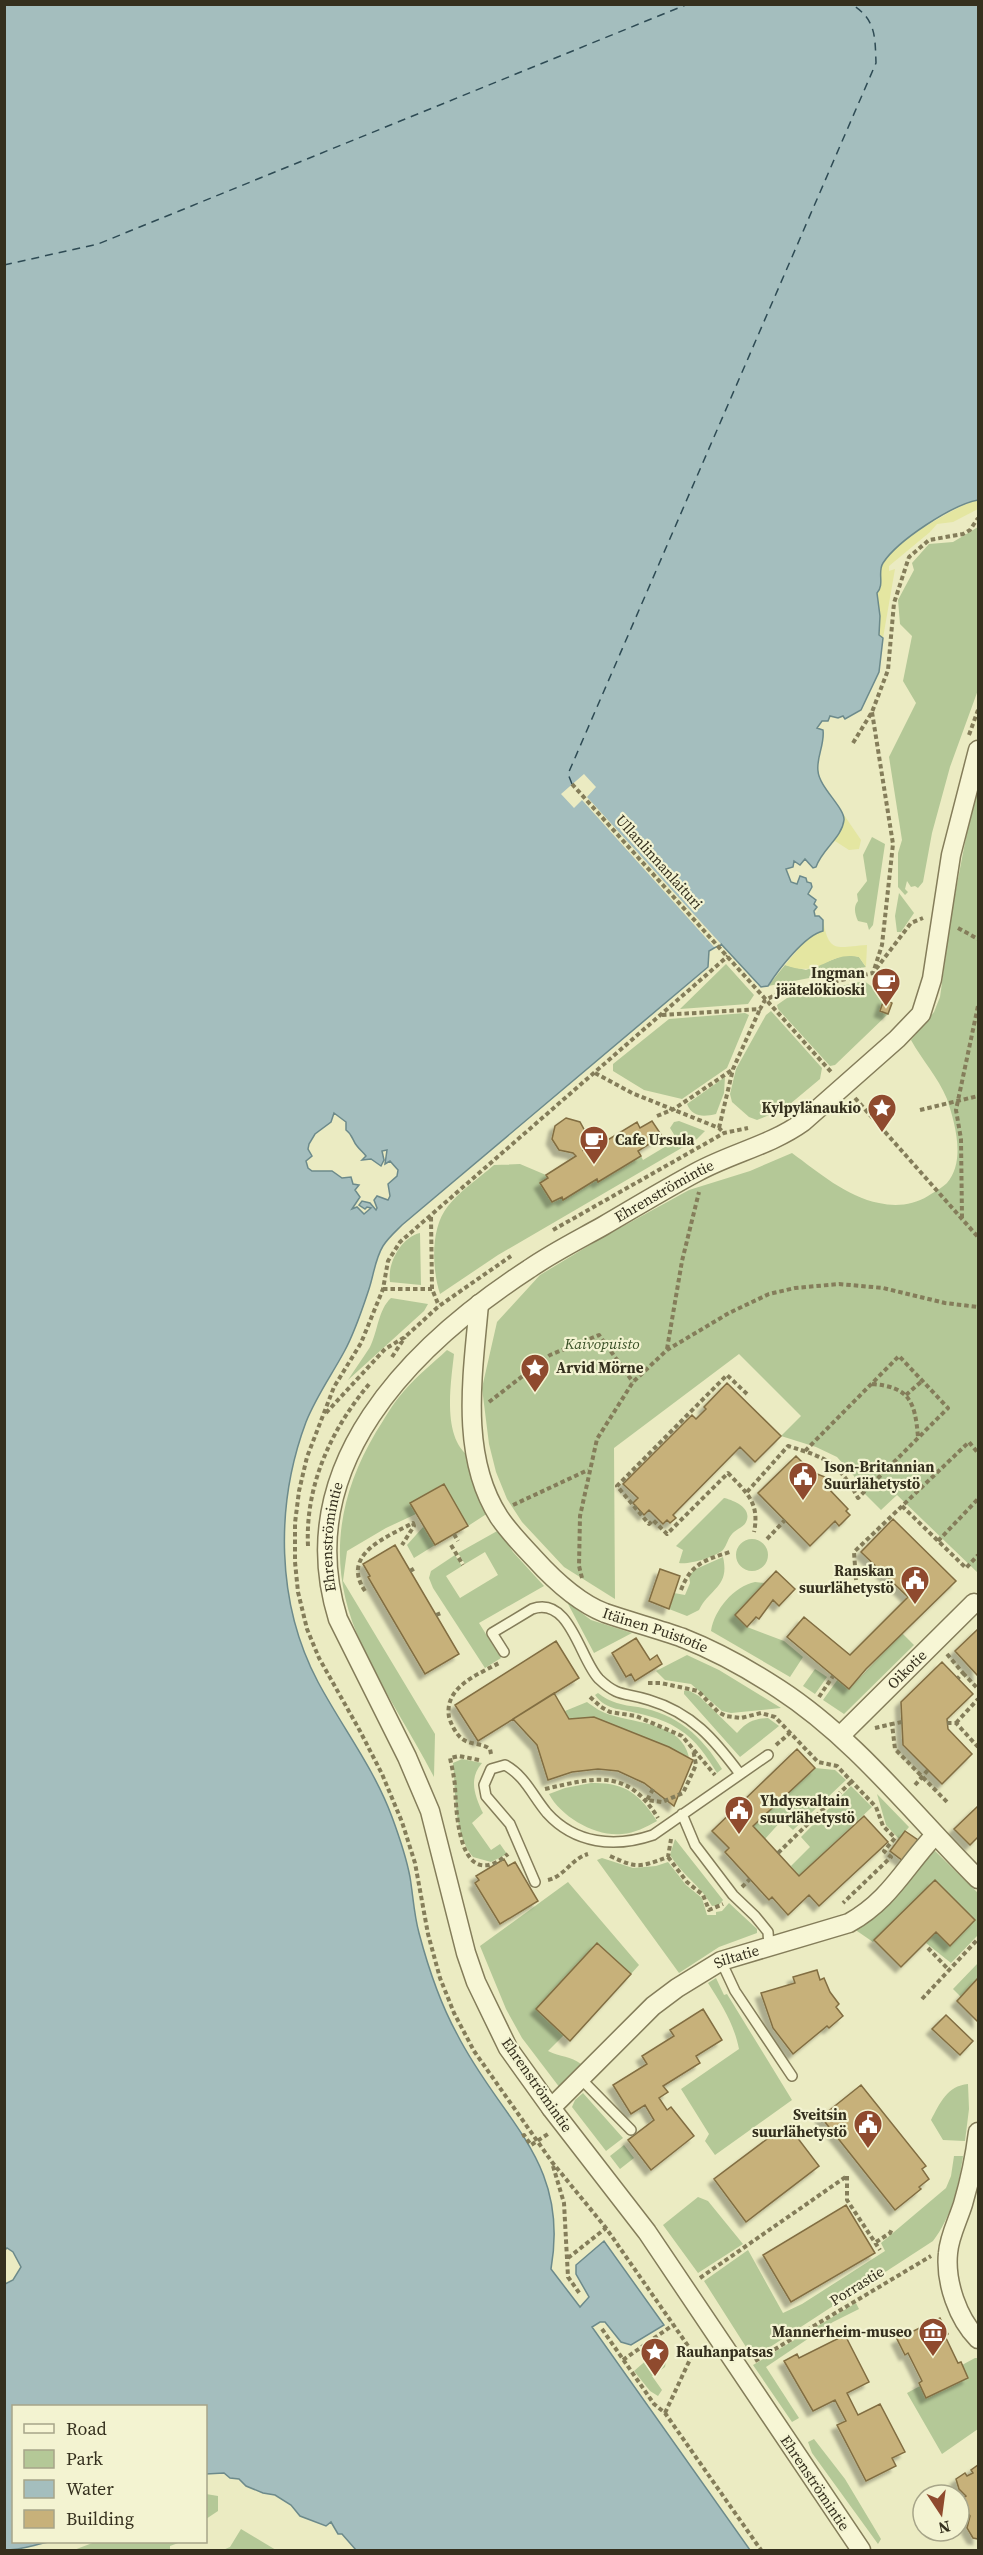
<svg xmlns="http://www.w3.org/2000/svg" width="983" height="2555" viewBox="0 0 983 2555" font-family="'Source Serif 4',serif">
<style>
.green{fill:#b4c897}
.sand{fill:#e4e6a1}
.water{fill:#a4bebe;stroke:#6c8a8b;stroke-width:1.5;fill-rule:evenodd}
.pier{fill:#ebebc2}
.lines{fill:none;stroke-linecap:round;stroke-linejoin:round}
.ferry{stroke:#2e4b54;stroke-width:1.5;stroke-dasharray:8 6;stroke-linecap:butt}
.building{fill:#c7b17a;stroke:#826e42;stroke-width:1.5;filter:url(#shadow)}
.service-casing{stroke:#847d5a;stroke-width:12}
.minor-casing{stroke:#847d5a;stroke-width:21}
.path{stroke:#847d5a;stroke-width:4;stroke-dasharray:4.5 3;stroke-linecap:butt}
.service{stroke:#f7f6d5;stroke-width:9}
.minor{stroke:#f7f6d5;stroke-width:18}
.labels{text-anchor:middle;stroke-width:4.5;stroke-linejoin:round;paint-order:stroke}
.street-label{font-size:15px;fill:#35301e;stroke:#f3f3d1}
.poi-label{font-size:15px;font-weight:bold;fill:#35301e;stroke:#f3f3d1;text-anchor:end}
.park-label{font-size:15px;font-style:italic;fill:#395026;stroke:#f3f3d1}
</style>
<defs>
<filter id="shadow"><feDropShadow dx="-5.5" dy="5.5" stdDeviation="1.5" flood-color="#0004"/></filter>
</defs>
<rect width="100%" height="100%" fill="#ebebc2"/>
<path class="green" d="M978,527V690L950,767L932,833L923,882L918,888L915,886L911,887L907,881L905,889L908,892L905,895L898,887V853L902,840L889,757L916,703L903,681L912,636L900,624L898,600L914,570L912,563L929,544L953,542Z
M978,788V1573L897,1495L881,1510L862,1491L854,1476L837,1457L816,1447L781,1436L801,1416L739,1354L614,1448L615,1599L564,1567L522,1522L507,1499L496,1472L489,1444L482,1388L497,1322L540,1275L598,1240L689,1190L750,1171L792,1153C818,1172 847,1197 879,1203C896,1207 913,1205 928,1196C934,1192 942,1188 947,1183C966,1161 955,1123 947,1099C938,1077 922,1060 911,1040L934,1012L940,997L952,910L969,822Z
M872,837L885,844L873,925L869,930L867,923L858,921C855,914 853,907 858,901L857,894L867,881L863,855Z
M899,893L914,913L901,932H897L895,916Z
M847,954L859,957L866,967L768,986L785,965L806,970Z
M726,964L754,995L748,1004L680,1009Z
M864,981L887,997L880,1010L888,1014L835,1065L830,1066L778,1009L777,1005L787,998Z
M771,1011L822,1068L820,1079L784,1109L757,1120L749,1117L732,1102L730,1094L736,1069L766,1015Z
M745,1013L749,1015L727,1068L682,1099L644,1090L613,1071V1064L669,1019Z
M725,1077L724,1093L716,1114C703,1117 692,1117 687,1104Z
M679,1121L705,1131L697,1139L498,1255L440,1294C432,1269 430,1228 448,1206C460,1191 479,1178 494,1165L520,1164L546,1175L548,1178L540,1183L552,1202L562,1197L563,1199L597,1179L599,1182L641,1156L643,1160L673,1142L675,1136L670,1128L674,1122Z
M420,1233L421,1285L390,1282C387,1264 401,1237 420,1233Z
M391,1298L428,1304L424,1311L348,1380C355,1369 363,1358 370,1347C378,1331 378,1310 391,1298Z
M447,1350L454,1354C451,1383 441,1439 471,1458L488,1513L468,1526L443,1484L410,1503L416,1514L386,1528L347,1551L343,1581L435,1734L434,1777C411,1733 383,1691 362,1645C327,1571 335,1501 376,1432C385,1418 393,1403 404,1391C417,1376 433,1363 447,1350Z
M724,1498C733,1500 753,1508 746,1522C744,1527 736,1529 732,1534C728,1538 727,1545 723,1550C715,1557 689,1565 679,1563L683,1550L676,1546Z
M424,1526L435,1545L414,1558L407,1545Z
M499,1530L513,1552L544,1586L479,1623L501,1658L485,1668L433,1588L429,1578L431,1571L455,1555L462,1566L446,1576L460,1598L498,1575L485,1552L465,1564L458,1553Z
M736 1555a16 16 0 1 1 32 0a16 16 0 1 1-32 0Z
M723,1557C730,1587 710,1588 699,1610L687,1616L669,1609L674,1593L685,1595L690,1583L689,1575L696,1569Z
M755,1582L765,1583L735,1615L747,1627L784,1641L803,1657L790,1677L711,1631C714,1610 734,1586 755,1582Z
M567,1602L591,1620L632,1633L594,1653Z
M902,1633L914,1645L844,1714L823,1700L838,1679L850,1688Z
M687,1655L719,1670L781,1708L731,1713L722,1711L691,1684L665,1680L656,1671Z
M815,1669L827,1677L815,1694L803,1686Z
M688,1690L699,1696L737,1733C747,1722 753,1719 768,1718L779,1726L740,1757L684,1694V1691Z
M598,1693C611,1703 622,1705 638,1707C677,1714 702,1736 722,1769L717,1773C707,1757 696,1740 680,1730C669,1722 654,1717 641,1714C624,1709 606,1711 595,1695Z
M587,1702C594,1707 602,1713 611,1715C639,1724 681,1723 689,1757L594,1717L569,1719L565,1711Z
M462,1759L482,1763C468,1779 475,1796 483,1813L472,1823L491,1850L500,1844L507,1854L491,1862L473,1857C453,1833 456,1792 453,1763Z
M815,1768L835,1770L846,1780L793,1830L782,1820L765,1839L753,1826Z
M591,1783C624,1782 639,1793 657,1821C646,1827 635,1833 622,1834C596,1837 561,1817 549,1794L565,1788Z
M851,1786L872,1807L799,1876L791,1866L810,1847L801,1837Z
M877,1794L909,1827L899,1839L886,1825Z
M675,1839L723,1900L719,1905L712,1906C701,1886 682,1875 670,1855Z
M933,1849L978,1893V1935L951,1963L926,1943L936,1932L950,1946L975,1920L935,1880L873,1942L857,1931L856,1928Z
M602,1858L633,1868L656,1866L668,1862L686,1885L702,1898L707,1915H716V1912L722,1911L729,1903L757,1929V1933L719,1947L679,1973L597,1860Z
M568,1882L639,1965L631,1974L597,1943L536,2009L564,2035L548,2051C560,2057 571,2056 581,2064L560,2088L522,2038L506,2009L480,1946Z
M978,1963V1978L961,1997L953,1989Z
M716,1978L724,1995L727,1994L792,2100L715,2155L705,2141L709,2134L681,2089L739,2049C734,2024 722,2005 708,1983Z
M968,2084L969,2109L965,2141L943,2140L931,2120C940,2103 947,2086 968,2084Z
M583,2093L623,2138L606,2151L572,2107L575,2100Z
M624,2145L634,2158L620,2169L610,2156Z
M954,2156H963C959,2185 951,2218 933,2241L753,2358L704,2281L748,2250L783,2313L802,2304L885,2251L881,2243L946,2188L951,2176Z
M698,2197L708,2201L743,2244L698,2273L663,2225Z
M856,2303L859,2309L833,2322L766,2367L799,2418L792,2422L753,2365Z
M649,2358L658,2357L666,2361L665,2367L652,2376L662,2390L658,2396L650,2391L634,2371Z
M975,2358H978V2429L942,2454L907,2393L920,2386L927,2398L968,2378L962,2365Z
M814,2439L845,2479L881,2539L878,2544L812,2453L808,2442Z
M206,2494L218,2496V2511L206,2519Z
M241,2529L276,2550H223L230,2547Z
M95,2542H181L170,2546V2550H74Z"/>
<path class="sand" d="M978,500V509L953,522L937,524L930,532L889,566V571L895,569L883,638L879,635L880,616L877,593C884,585 879,576 881,567C885,547 959,504 978,500Z
M844,815L861,840L859,849L849,850L835,841L824,851L816,867L813,868L808,859L802,858L844,823Z
M800,876L806,878L807,882L812,887L808,894L816,900L814,904L817,907L814,911L815,916L823,920C829,954 836,947 867,945L866,967L859,957C828,950 821,979 785,965L799,948L791,882L797,884Z"/>
<path class="water" d="M5,5H978V500C952,505 898,540 883,563C877,572 885,584 877,593L880,616L879,635L883,638L879,672L861,710L845,719L843,716L838,718L830,716L828,721H822L817,728L823,730C825,744 816,758 818,771C819,787 845,808 844,820C842,838 822,849 816,867L813,868L805,859L800,865L794,861L793,867L786,869L791,882L797,884L800,876L806,878L807,882L811,883L812,887L808,894L816,900L814,904L817,907L814,911L815,916H819L823,920V931C805,935 778,970 768,986L761,987L721,944L709,951L708,967L402,1225C396,1231 388,1238 383,1246C375,1259 374,1274 369,1289C362,1310 355,1332 344,1352C331,1376 316,1397 306,1422C275,1505 276,1603 318,1682C342,1727 374,1768 392,1817C399,1836 406,1856 410,1877C413,1895 414,1915 419,1933C428,1967 440,2003 457,2034C501,2121 570,2160 551,2269L580,2307L589,2297L576,2274V2265L604,2241L664,2325L631,2345L621,2342L605,2322H600L592,2327L750,2550H356L342,2534H338L331,2522L326,2526L300,2516L291,2505L275,2495L263,2493L246,2486L239,2479L230,2478L224,2473L206,2474V2406H14V2542H49C33,2545 21,2550 5,2550V2284L13,2280L21,2267L13,2252L7,2248L5,2250ZM334,1113L346,1122V1130C353,1135 352,1140 357,1146C360,1150 363,1152 366,1156L362,1160L371,1159L381,1166L384,1160L382,1151L387,1150L385,1164L390,1161L398,1170L397,1176L388,1184L390,1196L388,1200L377,1196L374,1200L377,1208L376,1210L370,1203L362,1201L359,1205L365,1209L367,1207L371,1208L364,1214L357,1207L352,1209L360,1197L355,1190L359,1185L353,1184L351,1177L342,1178L332,1171H312L308,1168L306,1161L312,1156L308,1149L309,1144L315,1134L331,1122Z"/>
<path class="pier" d="M584,774L596,787L587,797L721,944L714,947L582,800L574,808L561,794Z"/>
<g class="lines">
<path class="ferry" d="M4,265L98,244L688,4
M572,784L568,774L876,63C875,36 876,19 851,4"/>
</g>
<path class="building" d="M884,999L892,1003L888,1014L880,1011Z
M566,1118L580,1122L586,1133L583,1150L591,1145L593,1149L637,1122L640,1128L652,1121L662,1136L638,1151L641,1156L598,1182L597,1179L563,1200L562,1197L552,1202L540,1183L548,1178L546,1175L576,1156L573,1153L559,1150L552,1139L555,1126Z
M727,1383L781,1436L755,1462L740,1447L673,1515L676,1518L670,1523L667,1520L663,1524L649,1510L644,1515L633,1503L638,1498L623,1484L692,1415L696,1419L706,1409L704,1407Z
M796,1456L812,1472L825,1477L829,1489L848,1509L846,1511L850,1515L839,1526L835,1521L810,1546L758,1493Z
M444,1484L468,1526L435,1545L410,1503Z
M893,1519L956,1581L866,1669L849,1689L787,1637L804,1617L850,1655L908,1597L861,1552Z
M395,1545L459,1654L425,1674L368,1577L370,1576L363,1564Z
M660,1569L680,1576L669,1609L649,1601Z
M776,1571L795,1589L779,1606L773,1600L759,1619L756,1617L747,1627L735,1615Z
M978,1629V1676L955,1651Z
M636,1638L650,1660L657,1655L662,1664L635,1681L631,1674L626,1677L612,1653Z
M556,1641L579,1678L478,1741L455,1705Z
M942,1662L973,1694L947,1719L948,1729L972,1754L942,1784L903,1745L901,1702Z
M554,1693L569,1719L594,1717L669,1747L693,1760L674,1806L644,1783L618,1771L598,1769L572,1772L548,1780L537,1745L513,1719Z
M797,1749L815,1768L753,1826L799,1876L864,1816L888,1842L819,1906L809,1895L788,1915L772,1897L769,1900L725,1852L729,1848L712,1831Z
M978,1806V1837L970,1845L954,1829Z
M905,1831L918,1840L903,1861L890,1851Z
M504,1859L508,1866L515,1862L538,1901L500,1924L475,1883L479,1880L476,1876Z
M935,1880L975,1920L950,1946L936,1932L901,1967L874,1940Z
M597,1943L631,1974L570,2041L536,2009Z
M817,1970L820,1980L824,1978L830,1992L839,2004L836,2007L843,2016L829,2028L827,2026L793,2054L773,2028L761,1993L795,1983L793,1977Z
M978,1978V2022L957,2001Z
M703,2009L722,2040L696,2056L700,2063L663,2086L668,2092L659,2098L667,2110L671,2107L694,2136L651,2170L628,2140L654,2120L645,2105L631,2114L613,2085L647,2064L642,2056L674,2036L670,2030Z
M946,2015L973,2041L960,2055L932,2029Z
M861,2085L926,2166L922,2169L929,2179L919,2187L921,2189L895,2210L821,2117Z
M787,2124L819,2166L746,2222L714,2179Z
M846,2205L875,2253L791,2302L763,2255Z
M940,2318L948,2334L945,2336L958,2363L961,2362L968,2378L926,2398L919,2383L922,2381L908,2353L905,2355L897,2339Z
M845,2335L869,2382L847,2393L858,2415L880,2404L905,2452L892,2458L896,2466L866,2481L837,2425L846,2421L835,2400L813,2411L784,2361L797,2354L799,2358Z
M978,2465V2539L973,2538L967,2528L970,2516L959,2500L966,2496L959,2489L956,2479L965,2473L967,2476L973,2473L971,2470Z"/>
<g class="lines">
<g class="service-casing">
<path id="service" d="M504,1652L492,1633L532,1609C570,1595 580,1660 599,1679C619,1698 625,1692 649,1700C692,1713 714,1739 740,1774
M682,1814L695,1845L733,1895L755,1916L768,1932L769,1946
M535,1882L510,1824L486,1796L484,1785L491,1769L505,1765C525,1776 532,1795 547,1813C575,1844 615,1848 653,1835L768,1755
M721,1961L735,1991L792,2076
M581,2079L631,2130"/>
</g>
<g class="minor-casing">
<g id="minor">
<path id="s1" d="M479,1304C473,1373 459,1455 499,1517C509,1532 522,1545 534,1558C553,1579 579,1603 605,1613C631,1622 658,1629 683,1638C716,1651 750,1670 779,1689C856,1739 914,1815 978,1879"/>
<path id="s2" d="M841,1735L974,1603"/>
<path id="s3" d="M551,2108L653,2006L677,1988L721,1961L849,1923C890,1900 904,1868 935,1835"/>
<path d="M978,2132C975,2156 970,2180 963,2204C958,2220 949,2237 948,2253C945,2282 958,2319 978,2339"/>
<path id="s4" d="M861,2550L647,2232L551,2108L508,2048L476,1982L466,1953L430,1811L407,1757L338,1619C290,1466 411,1346 529,1269C552,1253 578,1240 603,1226C634,1208 665,1189 697,1172C732,1153 771,1145 803,1122L897,1039L921,1014L932,979L951,855L978,750"/>
</g>
</g>
<path class="path" d="M969,735L978,710
M853,743L872,712L888,670L894,603L909,557L929,540L963,534L970,530L978,518
M572,784L832,1073
M958,928L978,939
M876,969L911,923L923,918
M662,1015L760,1009L765,1000L778,994L873,973L882,945L893,844L872,712
M595,1073L632,1093L719,1128L724,1133
M855,1098L978,1237
M920,1110L978,1096
M657,1116L674,1109L732,1070
M719,1128L733,1069L760,1009
M431,1217L432,1289L439,1306
M962,1218L961,1139L956,1110L978,1006
M553,1230L724,1133L748,1128
M383,1289H432
M667,1349L682,1261L699,1192
M392,1357L405,1337
M872,1384C910,1387 915,1402 918,1437
M747,1394L727,1375L617,1486L649,1524L653,1520L667,1534L728,1473C747,1493 760,1503 754,1532
M906,1395L922,1381
M489,1402L550,1355L599,1335L633,1382
M326,1413L385,1349L405,1337L439,1306L511,1256
M747,1492L788,1446C827,1458 838,1462 858,1498L948,1408L899,1356L805,1451
M513,1505L588,1470
M902,1506L966,1568L978,1555
M454,1534L458,1541
M767,1539L785,1520
M938,1541L978,1499
M451,1545L463,1565
M308,1546C305,1486 331,1429 370,1383
M410,1571L415,1568
M582,1578L579,1566L580,1516L597,1439L633,1382L667,1350L729,1313L769,1294L795,1288L839,1284L883,1288L945,1303L978,1307
M856,1580L854,1552L969,1442L978,1453
M681,1590C691,1564 704,1560 730,1552
M365,1591C340,1554 387,1537 413,1523L414,1526L402,1545
M436,1615L441,1613
M947,1654L963,1673L958,1678
M963,1673L978,1689
M648,1683H661L698,1691L718,1712L726,1716L741,1718L761,1713L775,1717L818,1762L837,1766L876,1807L883,1826L895,1838L884,1851L891,1857L843,1903
M590,1697L601,1707L610,1712L636,1716L682,1736L715,1775
M819,1697L833,1676
M902,1722L892,1724L895,1749L949,1804
M947,1723H956L978,1747
M956,1723L978,1699
M875,1728L892,1724
M776,1745L790,1733
M491,1754L490,1749C481,1742 469,1746 460,1737C455,1732 451,1724 449,1717C444,1687 477,1675 499,1663
M479,1760L459,1756L450,1758C452,1767 454,1776 455,1786C456,1805 457,1876 492,1864C498,1862 503,1858 508,1854
M915,1785L928,1770
M545,1789C594,1778 627,1767 658,1818
M653,1789L647,1800L662,1802L683,1793L696,1765L693,1749
M778,1853L852,1781
M610,1856C638,1869 640,1867 668,1857L671,1839
M668,1857L687,1882L703,1895L709,1910L723,1904
M548,1880C565,1876 571,1859 588,1854
M742,1887L750,1879
M928,1948L949,1970
M922,1999L978,1939
M522,2136L524,2135L531,2145L548,2134
M553,2166L564,2203L568,2277L580,2294
M847,2176V2200L880,2250
M876,2242L890,2233L892,2229
M568,2258L606,2228
M700,2278L847,2176
M602,2329L654,2404L665,2413L761,2550
M623,2360L673,2325
M755,2361L931,2256
M665,2413L693,2353L606,2228L552,2162L474,2051L454,2013L440,1978L428,1934L415,1863L402,1822L382,1774L360,1731L319,1658L307,1629L298,1592L295,1562V1523L299,1491L307,1457L334,1387L361,1343L383,1289L388,1261L400,1242L728,956"/>
<use href="#service" class="service"/>
<use href="#minor" class="minor"/>
</g>
<defs>
<g id="cafe-pin" transform="scale(1.5)"><path d="M0 17L-7.5 6A9.5 9.5 0 1 1 7.5 6Z" fill="#8f4a2e" stroke="#f3f3d1"/><path d="M-5.5-4.5H6V0H3Q3 3.5 0 3.5H-2.5Q-5.5 3.5-5.5 0ZM3-3.2v2h1.7v-2ZM-6 4.5H4V6H-6Z" fill="#fff"/></g>
<g id="sight-pin" transform="scale(1.5)"><path d="M0 17L-7.5 6A9.5 9.5 0 1 1 7.5 6Z" fill="#8f4a2e" stroke="#f3f3d1"/><path d="M0-6L1.8-2.2L6-1.7L2.9 1.2L3.7 5.4L0 3.3L-3.7 5.4L-2.9 1.2L-6-1.7L-1.8-2.2Z" fill="#fff"/></g>
<g id="civic-pin" transform="scale(1.5)"><path d="M0 17L-7.5 6A9.5 9.5 0 1 1 7.5 6Z" fill="#8f4a2e" stroke="#f3f3d1"/><path d="M-.6-6.5H3V-4.5H.6V-3L4-1V1h2V6H-6V1h2V-1L-.6-3ZM-1.2 2.5V6h2.4V2.5Z" fill="#fff"/></g>
<g id="museum-pin" transform="scale(1.5)"><path d="M0 17L-7.5 6A9.5 9.5 0 1 1 7.5 6Z" fill="#8f4a2e" stroke="#f3f3d1"/><path d="M0-6L6-3V-2H-6V-3ZM-5-1h2V3h-2ZM-1-1h2V3h-2ZM3-1h2V3H3ZM-6 4H6V6H-6Z" fill="#fff"/></g>
</defs>
<g fill-rule="evenodd">
<use href="#cafe-pin" x="886" y="982"/>
<use href="#sight-pin" x="882" y="1108"/>
<use href="#cafe-pin" x="594" y="1140"/>
<use href="#sight-pin" x="535" y="1368"/>
<use href="#civic-pin" x="803" y="1476"/>
<use href="#civic-pin" x="915" y="1580"/>
<use href="#civic-pin" x="739" y="1810"/>
<use href="#civic-pin" x="868" y="2124"/>
<use href="#museum-pin" x="933" y="2332"/>
<use href="#sight-pin" x="655" y="2352"/>
</g>
<g class="labels">
<g class="street-label">
<text transform="translate(659 862) rotate(48)" y="5">Ullanlinnanlaituri</text>
<text dy="5" stroke="none"><textPath href="#s4" startOffset="1664">Ehrenströmintie</textPath></text>
<text dy="5" stroke="none"><textPath href="#s4" startOffset="1161">Ehrenströmintie</textPath></text>
<text dy="5" stroke="none"><textPath href="#s1" startOffset="416">Itäinen Puistotie</textPath></text>
<text dy="5" stroke="none"><textPath href="#s2" startOffset="93">Oikotie</textPath></text>
<text dy="5" stroke="none"><textPath href="#s3" startOffset="242">Siltatie</textPath></text>
<text transform="translate(537 2085) rotate(55)" y="5">Ehrenströmintie</text>
<text transform="translate(857 2286) rotate(-32)" y="5">Porrastie</text>
<text transform="translate(815 2483) rotate(56)" y="5">Ehrenströmintie</text>
</g>
<g class="poi-label">
<text x="865" y="978">Ingman<tspan x="865" dy="17">jäätelökioski</tspan></text>
<text x="861" y="1113">Kylpylänaukio</text>
<text x="615" y="1145" text-anchor="start">Cafe Ursula</text>
<text x="556" y="1373" text-anchor="start">Arvid Mörne</text>
<text x="824" y="1472" text-anchor="start">Ison-Britannian<tspan x="824" dy="17">Suurlähetystö</tspan></text>
<text x="894" y="1576">Ranskan<tspan x="894" dy="17">suurlähetystö</tspan></text>
<text x="760" y="1806" text-anchor="start">Yhdysvaltain<tspan x="760" dy="17">suurlähetystö</tspan></text>
<text x="847" y="2120">Sveitsin<tspan x="847" dy="17">suurlähetystö</tspan></text>
<text x="912" y="2337">Mannerheim-museo</text>
<text x="676" y="2357" text-anchor="start">Rauhanpatsas</text>
</g>
<g class="park-label">
<text x="602" y="1349">Kaivopuisto</text>
</g>
</g>
<rect width="983" height="2555" fill="none" stroke="#35301e" stroke-width="12"/>
<rect x="12" y="2405" width="195" height="138" fill="#f3f3d1" stroke="#a7a589" stroke-width="1.5"/>
<rect x="24" y="2424" width="30" height="9" fill="#f7f6d5" stroke="#a7a589" stroke-width="1.5"/>
<text x="66" y="2435" font-size="18" fill="#35301e">Road</text>
<rect x="24" y="2450" width="30" height="18" fill="#b4c897" stroke="#a7a589" stroke-width="1.5"/>
<text x="66" y="2465" font-size="18" fill="#35301e">Park</text>
<rect x="24" y="2480" width="30" height="18" fill="#a4bebe" stroke="#a7a589" stroke-width="1.5"/>
<text x="66" y="2495" font-size="18" fill="#35301e">Water</text>
<rect x="24" y="2510" width="30" height="18" fill="#c7b17a" stroke="#a7a589" stroke-width="1.5"/>
<text x="66" y="2525" font-size="18" fill="#35301e">Building</text>
<g transform="translate(941 2513) rotate(167)"><circle r="28" fill="#f3f3d1" stroke="#a7a589" stroke-width="1.5"/>
<path d="M0-4.5L10 22L0 15L-10 22Z" fill="#8f4a2e"/>
<text y="-9" font-size="16" font-weight="bold" text-anchor="middle" fill="#35301e">N</text>
</g>
</svg>
